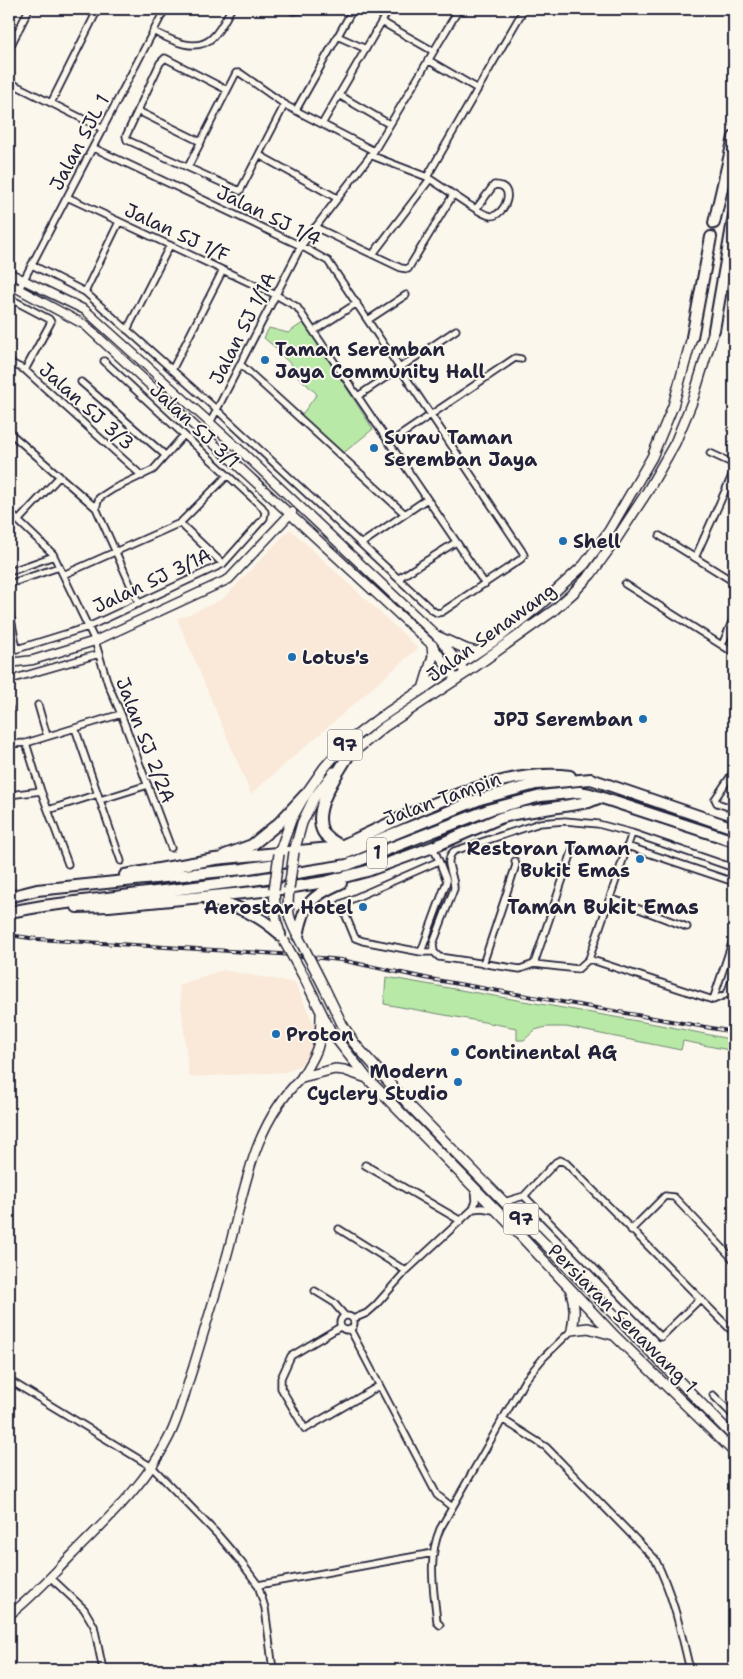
<svg xmlns="http://www.w3.org/2000/svg" width="743" height="1679" viewBox="0 0 743 1679" font-family="'Shantell Sans',sans-serif">
<style>
.built{fill:#fae8d8}
.green{fill:#b9e9a7;stroke:#6e8671}
.lines{fill:none;stroke-linecap:round;stroke-linejoin:round}
.street-casing{stroke:#22223b;stroke-width:9}
.secondary-casing{stroke:#22223b;stroke-width:11}
.primary-casing{stroke:#22223b;stroke-width:12}
.highway-casing{stroke:#22223b;stroke-width:14}
.street{stroke:#fbf7ec;stroke-width:5.5}
.secondary{stroke:#fbf7ec;stroke-width:8}
.primary{stroke:#fbf7ec;stroke-width:9}
.highway{stroke:#fbf7ec;stroke-width:10}
.rail-casing{stroke:#22223b;stroke-width:4}
.rail{stroke:#fbf7ec;stroke-width:2;stroke-dasharray:5.5;stroke-linecap:butt}
.primary-bridge-casing{stroke:#22223b;stroke-width:12;stroke-linecap:butt}
.primary-bridge{stroke:#fbf7ec;stroke-width:9}
.poi-dot{fill:#1f6fb2;stroke:#fbf7ec;stroke-width:2}
.labels{text-anchor:middle;stroke-width:4;stroke-linejoin:round;paint-order:stroke}
.shield{fill:#fbf7ec;stroke:#636270;stroke-width:1}
.shield-label{font-size:18px;font-weight:bold;fill:#22223b}
.street-label{font-size:19px;fill:#22223b;stroke:#fbf7ec}
.poi-label{font-size:19px;font-weight:bold;fill:#22223b;stroke:#fbf7ec;text-anchor:start}
.neighbourhood-label{font-size:20px;font-weight:bold;fill:#22223b;stroke:#fbf7ec}
</style>
<rect width="100%" height="100%" fill="#fbf7ec"/>
<filter id="ink" filterUnits="userSpaceOnUse"><feTurbulence type="fractalNoise" baseFrequency=".02" numOctaves="2"/><feDisplacementMap in="SourceGraphic" scale="10" xChannelSelector="R" yChannelSelector="G"/><feConvolveMatrix kernelMatrix="1 2 1 2 8 2 1 2 1" color-interpolation-filters="sRGB"/></filter>
<g filter="url(#ink)">
<path class="built" d="M290,529L418,648L251,794L177,618L185,616L223,599Z
M222,970L295,983L319,1036L312,1051L300,1065L286,1072L189,1077L179,985Z"/>
<path class="green" d="M304,322L373,429L341,455L300,417L317,394L292,371L295,368L281,355L282,353L264,338L269,328L288,333Z
M386,977L666,1026L734,1040V1051L683,1041L681,1050L566,1027H546L535,1030L524,1040H517V1028L384,1004Z"/>
<g class="lines">
<g class="street-casing">
<path id="street" d="M86,9L95,14
M290,9L293,11L301,10L302,9
M382,22L433,51
M153,31C169,39 195,54 212,38C220,31 226,18 231,9
M337,36L366,49
M9,49L29,9
M428,60L478,89
M9,82L103,129
M227,90L165,58L160,63L126,136L127,140L240,191L285,104
M339,95L389,124
M51,103L98,9
M296,110L353,9
M138,111L201,142
M322,124L389,9
M259,155L337,198
M370,155L427,177L469,205C475,208 483,215 491,216C505,216 518,184 494,185L476,209
M188,167L236,73H240L287,106L374,151
M427,177L524,9
M67,197L276,295L297,307L485,584
M315,227L401,268L408,269L453,195
M373,254L430,179
M32,265L85,292L217,410L432,610L437,613L442,612L521,559L524,555L522,551L328,261L301,246L94,148
M19,289L165,9
M85,292L119,222
M9,298L49,319L51,322L25,370
M368,320L406,295
M127,330L170,245
M314,331L357,303
M9,362L25,370L142,476
M240,364L405,514
M172,370L223,270
M81,382L165,455
M358,396L456,330
M210,423L301,246L374,151L459,9
M9,432L96,508L139,604
M389,443L515,358L521,359
M710,453L734,464
M96,508L99,498L113,489L153,470L183,436
M9,512L53,554L95,641L108,684L121,714L171,848
M18,521L59,477
M180,523L223,564
M660,536L734,582
M361,544L427,499
M695,558L734,471
M9,572L54,556
M63,575L180,523L227,476
M399,578L456,542
M9,584L59,567
M625,584L734,653
M9,609L17,649
M722,645L734,617
M9,650L17,649L88,627L223,564L264,518L265,512L262,507L104,361
M9,680L99,654
M38,705L47,736
M9,708V711
M75,728L121,861
M26,743L41,791L68,864
M9,744L26,743L121,714
M734,771L715,799L717,803L734,809
M9,795L41,791
M100,800L148,785
M48,810L98,794
M627,846L734,882
M433,847L439,861L341,904L355,938L363,941L421,952H434L439,957L520,969L534,964L578,969L589,959L632,833
M9,854L11,860
M610,898L687,927
M421,952L447,881L439,861
M434,952L433,944L454,889C455,874 442,862 454,851L540,823L565,821L598,824L632,833L734,868
M589,959L713,1000L727,994L734,975
M483,964L516,865L515,861
M534,964L573,849
M713,1000L734,937
M365,1165L461,1221
M524,1196L661,1337L700,1299
M504,1202L524,1196L556,1162L560,1160L566,1163L734,1333
M473,1209L482,1208L493,1210
M339,1229L406,1271
M631,1230L665,1196L674,1197L734,1260
M315,1291L333,1302L345,1316
M340 1323a7 7 0 1 1 14 0a7 7 0 1 1-14 0Z
M353,1319L367,1313L375,1306L406,1271L473,1209L476,1201L475,1189
M340,1327L291,1356L281,1378V1388L305,1429L379,1386
M350,1329L437,1495L452,1507
M9,1380L152,1467L218,1535L241,1562L258,1585L265,1608L273,1670
M713,1395L734,1416
M502,1419L546,1447L655,1559C673,1594 681,1632 690,1670
M50,1577L84,1609L94,1626L103,1670
M258,1585L433,1553
M440,1625L437,1622C434,1590 427,1560 440,1529L525,1380L544,1357L572,1330"/>
</g>
<g class="secondary-casing">
<path id="secondary" d="M9,273L85,310L239,449L439,638L466,673
M9,284L85,325L433,646L456,680
M9,663L33,660L95,641L229,579L292,512
M9,1615C31,1599 53,1574 72,1555C107,1519 146,1484 168,1439C180,1417 185,1391 193,1368C204,1331 215,1295 226,1259C245,1193 250,1128 302,1077"/>
</g>
<g class="primary-casing">
<path id="primary" d="M437,636L466,649L477,652
M423,689L433,656L432,645
M346,758L384,727L466,673L553,611L573,593L591,574L617,538L647,492L675,443L692,402L714,330
M294,852L302,823L314,798L334,772
M279,854L291,820L305,795L324,768L344,745L378,719L500,637L540,605L584,565L609,531L652,457L673,406L692,337
M289,889C286,917 290,921 303,946
M274,890L276,920L281,937
M305,979L331,1032L367,1078L499,1213L615,1336L734,1452
M325,989L342,1024L354,1043L409,1105L734,1437
M302,1077C318,1051 321,1045 321,1014
M302,1077L335,1069L344,1070L367,1078
M571,1291C575,1305 575,1315 572,1330L588,1328L613,1335"/>
</g>
<g class="highway-casing">
<path id="highway" d="M714,223L734,137
M714,330L734,215
M692,337L711,237
M341,846C335,842 326,838 323,832C311,809 338,773 350,753
M225,855L252,845L279,823L305,795
M125,875L215,859L331,848L341,846C406,816 498,766 570,776
M9,897L37,890L243,869L346,853L480,799L536,784L591,779L734,828
M208,900C237,905 257,914 280,934
M77,907L109,906L274,890L325,882L367,871L433,847L500,818L514,814L589,802L601,797
M9,912L43,906L259,879L347,865L491,809L541,796L579,792L590,794L734,841
M298,936C304,903 311,896 341,883"/>
</g>
<use href="#street" class="street"/>
<use href="#secondary" class="secondary"/>
<use href="#primary" class="primary"/>
<use href="#highway" class="highway"/>
<g class="rail-casing">
<path id="rail" d="M9,935L37,939L280,954L341,960L430,979L734,1032"/>
</g>
<use href="#rail" class="rail"/>
<g class="primary-bridge-casing">
<path id="primary-bridge" d="M289,889L294,852
M274,890L279,854
M284,941L305,979
M303,946L325,989"/>
</g>
<use href="#primary-bridge" class="primary-bridge"/>
</g>
</g>
<g class="poi-dot">
<circle cx="265" cy="360" r="5"/>
<circle cx="374" cy="448" r="5"/>
<circle cx="563" cy="541" r="5"/>
<circle cx="292" cy="657" r="5"/>
<circle cx="643" cy="719" r="5"/>
<circle cx="640" cy="859" r="5"/>
<circle cx="363" cy="907" r="5"/>
<circle cx="276" cy="1034" r="5"/>
<circle cx="455" cy="1052" r="5"/>
<circle cx="458" cy="1082" r="5"/>
</g>
<g class="labels">
<g class="shield">
<rect x="327.5" y="729.5" width="35" height="31" rx="4"/>
<rect x="367" y="837.5" width="20" height="31" rx="4"/>
<rect x="503.5" y="1203.5" width="35" height="31" rx="4"/>
</g>
<g class="shield-label">
<text x="345" y="751">97</text>
<text x="377" y="859">1</text>
<text x="521" y="1225">97</text>
</g>
<g class="street-label">
<text transform="translate(79 142) rotate(-62)" y="7">Jalan SJL 1</text>
<text transform="translate(269 215) rotate(26)" y="7">Jalan SJ 1/4</text>
<text transform="translate(177 232) rotate(25)" y="7">Jalan SJ 1/F</text>
<text transform="translate(242 328) rotate(-63)" y="7">Jalan SJ 1/1A</text>
<text transform="translate(87 406) rotate(42)" y="7">Jalan SJ 3/3</text>
<text transform="translate(195 425) rotate(43)" y="7">Jalan SJ 3/1</text>
<text transform="translate(152 580) rotate(-25)" y="7">Jalan SJ 3/1A</text>
<text transform="translate(491 632) rotate(-36)" y="7">Jalan Senawang</text>
<text transform="translate(146 740) rotate(69)" y="7">Jalan SJ 2/2A</text>
<text transform="translate(442 798) rotate(-20)" y="7">Jalan Tampin</text>
<text transform="translate(623 1318) rotate(45)" y="7">Persiaran Senawang 1</text>
</g>
<g class="poi-label">
<text x="275" y="356">Taman Seremban<tspan x="275" dy="22">Jaya Community Hall</tspan></text>
<text x="384" y="444">Surau Taman<tspan x="384" dy="22">Seremban Jaya</tspan></text>
<text x="573" y="548">Shell</text>
<text x="302" y="664">Lotus's</text>
<text x="633" y="726" text-anchor="end">JPJ Seremban</text>
<text x="630" y="855" text-anchor="end">Restoran Taman<tspan x="630" dy="22">Bukit Emas</tspan></text>
<text x="353" y="914" text-anchor="end">Aerostar Hotel</text>
<text x="286" y="1041">Proton</text>
<text x="465" y="1059">Continental AG</text>
<text x="448" y="1078" text-anchor="end">Modern<tspan x="448" dy="22">Cyclery Studio</tspan></text>
</g>
<g class="neighbourhood-label">
<text x="603" y="914">Taman Bukit Emas</text>
</g>
</g>
<rect width="743" height="1679" fill="none" stroke="#fbf7ec" stroke-width="30"/>
<rect x="15" y="15" width="713" height="1649" fill="none" stroke="#22223b" stroke-width="2" filter="url(#ink)"/>
</svg>
